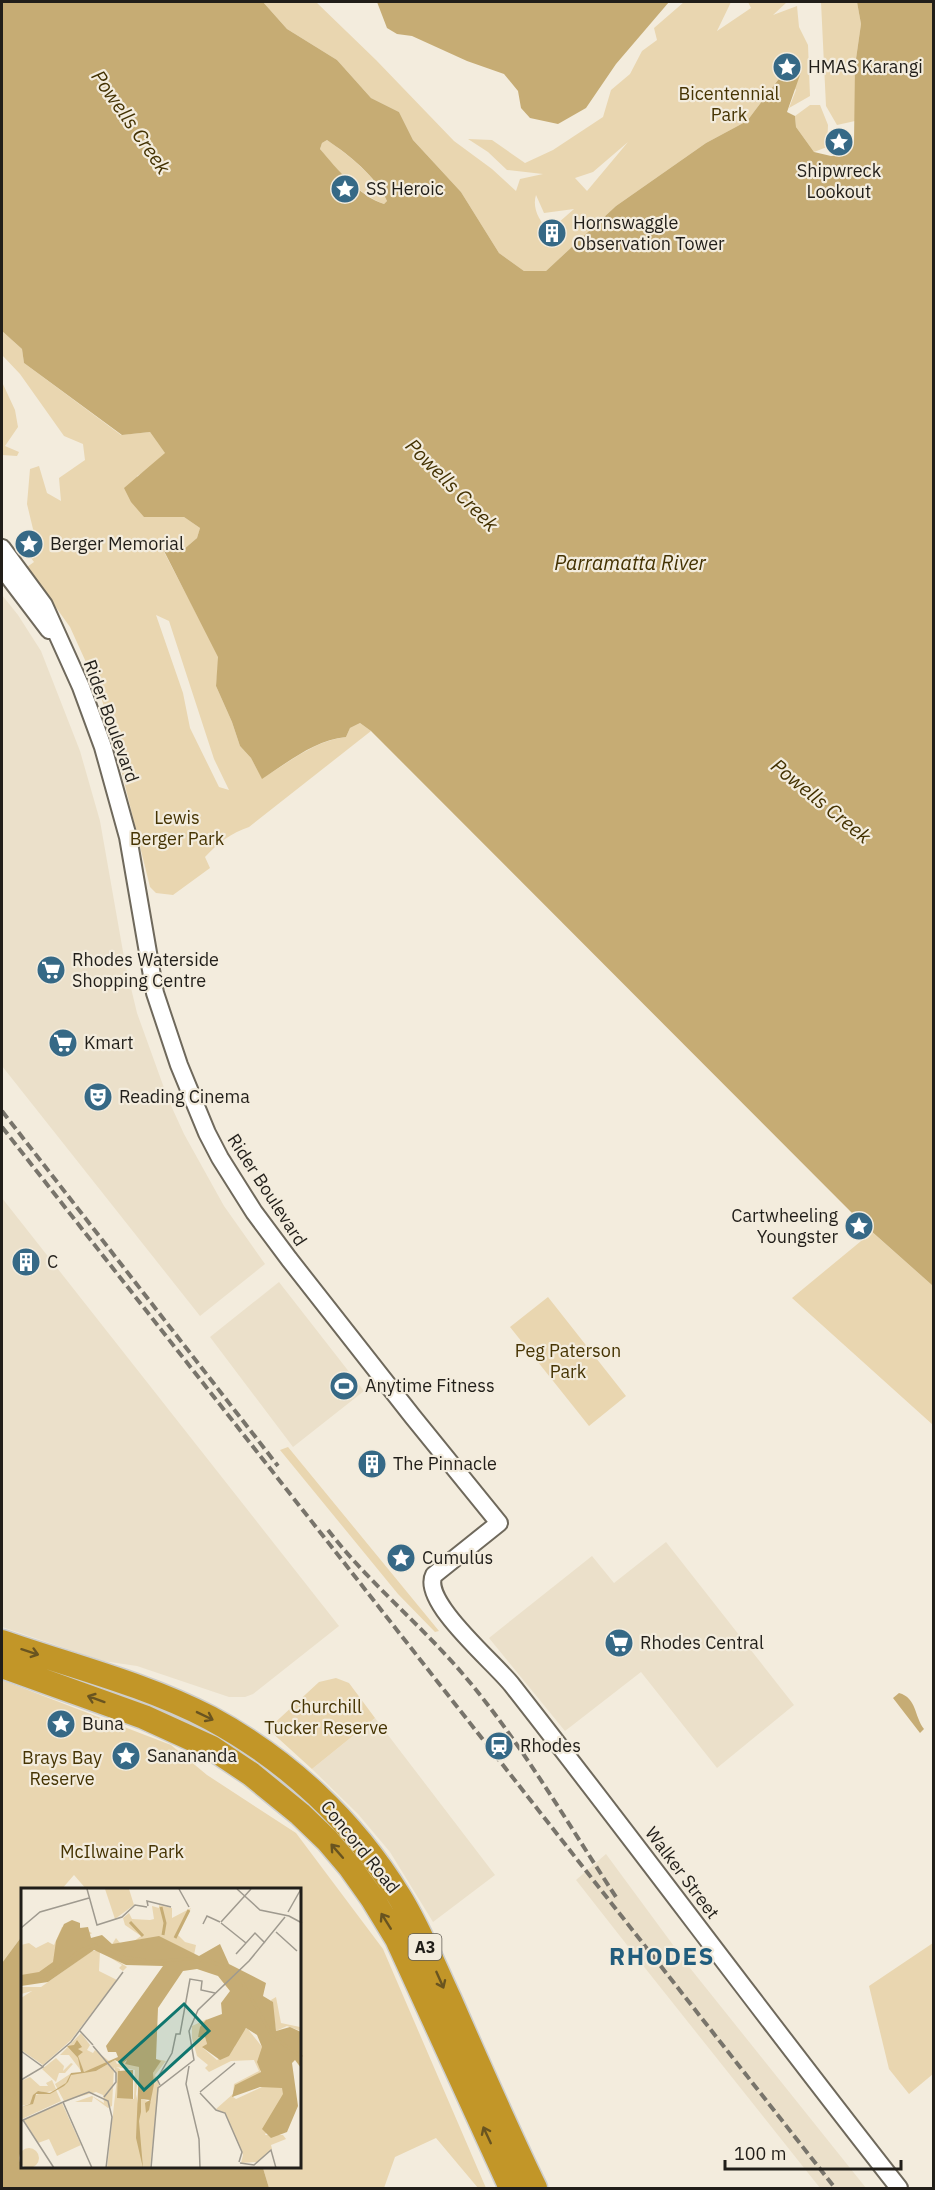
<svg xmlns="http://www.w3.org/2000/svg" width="935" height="2190" viewBox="0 0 935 2190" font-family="'IBM Plex Sans',sans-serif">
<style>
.built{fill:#ebe0ca}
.green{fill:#e9d6b0;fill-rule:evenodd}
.water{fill:#c6ac74;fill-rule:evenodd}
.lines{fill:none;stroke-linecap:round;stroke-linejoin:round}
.minor-casing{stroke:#6f695c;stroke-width:20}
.highway-casing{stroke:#cececc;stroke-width:27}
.minor{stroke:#fff;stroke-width:16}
.highway{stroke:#c29628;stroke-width:24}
.rail{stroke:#78746b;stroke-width:4;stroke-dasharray:9 4.5;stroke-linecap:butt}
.oneway{stroke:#695420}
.labels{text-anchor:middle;stroke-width:4.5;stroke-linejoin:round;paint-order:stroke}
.shield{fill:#f3ecdd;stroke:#605c54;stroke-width:1.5}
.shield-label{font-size:16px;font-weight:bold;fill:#211e19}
.poi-label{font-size:18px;fill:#211e19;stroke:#f3ecdd;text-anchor:start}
.park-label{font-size:18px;fill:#463403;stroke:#f3ecdd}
.street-label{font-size:18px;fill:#211e19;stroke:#f3ecdd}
.water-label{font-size:20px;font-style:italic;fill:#433101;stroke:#f3ecdd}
.district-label{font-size:24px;font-weight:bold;letter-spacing:1.5px;fill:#215d7d;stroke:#f3ecdd}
.inset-river{fill:none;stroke:#c6ac74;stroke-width:3}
.inset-road{fill:none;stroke:#9f9a8f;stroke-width:1.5}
.view{fill:#0f766e;fill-opacity:0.15;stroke:#0f766e;stroke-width:3}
.inset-edge{fill:none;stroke:#211e19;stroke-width:3}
</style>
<rect width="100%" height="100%" fill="#f3ecdd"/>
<path class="built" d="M2,595L18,615L41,651L80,751L100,821L125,963L137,1013L168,1099L184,1134L224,1206L265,1264L200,1316L2,1066Z
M2,1198L339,1626L253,1694L245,1697H229L137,1666L103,1661L2,1627Z
M279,1282L364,1391L293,1447L210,1337Z
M666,1542L794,1705L717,1768L641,1672L565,1731L489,1638L592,1556L614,1583Z
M375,1718L495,1875L433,1922L390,1852L358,1814L312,1769Z
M606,1854L690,1968L866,2188H820L645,1968L576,1880Z"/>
<path class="green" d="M263,2H316L376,60L454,141L492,169L516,191L520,179L543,174L507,170L488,152L468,139L492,140L525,163L553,150L603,117L611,90L630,74L642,51L657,40L654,28L684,2H731L717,31L751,8L748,2H787L773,15L797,6L799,27L808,45L810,96L789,108L796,90L784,72L747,121L706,143L616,206L546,271H524L499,253L461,192L413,140L399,112L371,98L337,60L287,29ZM628,142L587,191L575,178L593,172ZM536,195L544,213L574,209L549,231C539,221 532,208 536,195Z
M821,2H857L861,24L855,66V121L837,125L826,106Z
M810,105H820L828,125L827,147L814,152L796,127L795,116Z
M327,140C349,155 376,177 387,201L384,204C358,194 337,170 320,149L322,143Z
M2,331L22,349L24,363L121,435L150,432L166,454L151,468L137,476L144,517H184L200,528L197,538L183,550H163L219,657L216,686L232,722L240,746L251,758L262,778C289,763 313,741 346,737L350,728L360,723L371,731L249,827C231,833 218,843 205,857L210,868L173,895L156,893L150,887L119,761L100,693L70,627L27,567L34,562L22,546L33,529L27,504L30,469L39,466L47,493L61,501L59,478L85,460L83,444L64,436L20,374L2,355ZM156,615L169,621L214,759L229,790L219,787L190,728L183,693Z
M2,382L15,410L18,427L5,446L19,452L17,456L2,455Z
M872,1232L933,1286V1425L792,1298Z
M548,1297L626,1396L589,1426L510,1327Z
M288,1447L439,1631L435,1632L398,1594L280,1450Z
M336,1678L349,1683L375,1718L312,1769L268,1729L319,1682Z
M2,1680L171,1745L207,1775L296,1833L383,1949L486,2188H478L436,2138L395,2157L384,2188H269L263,2168H300V1890H87L74,1875L61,1890H22V1936L2,1963Z
M933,1943V2074L909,2094L889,2069L869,1986Z"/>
<path class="water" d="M2,2H263L287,29L337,60L371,98L399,112L413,140L461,192L499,253L524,271H546L616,206L706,143L747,121L784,72L788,60L795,58L801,72L787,112L795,116L796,127L814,152L831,156L846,155L854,143L855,66L861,24L857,2H933V1286L861,1222L371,731L360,723L350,728L346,737C315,740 288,762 262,779L251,758L240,746L232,722L216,686L218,657L163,549L183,550L197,538L200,528L184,517H144L131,502L124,488L165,453L150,432L122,435L24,363L22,349L2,331ZM327,140C349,155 376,176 387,201L384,204C359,196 337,169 320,149L322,143Z
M377,2H669L616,64L586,108L558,124L530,118L521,108L518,91L504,74L467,61L412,36L397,34L387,28Z
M899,1693C917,1698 914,1716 924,1729L920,1733L893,1698Z
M22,1936V2168H263L269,2188H2V1963Z"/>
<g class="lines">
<g class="minor-casing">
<path id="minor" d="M2,548L44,605L81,687L103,747L128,837L155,993L179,1065L207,1133L220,1158L254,1212L289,1259L413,1417L499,1523L434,1575C420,1601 496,1664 512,1685C643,1852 768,2022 899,2188
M2,568L49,630"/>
</g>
<g class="highway-casing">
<path id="highway" d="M2,1642C71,1666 145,1684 210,1718C288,1760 353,1821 399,1896C419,1928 433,1964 449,1998C477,2062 505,2126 535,2188
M2,1666L144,1717L212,1748L251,1774L300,1814L327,1840L350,1867L372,1898L397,1939L511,2188"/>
</g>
<use href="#minor" class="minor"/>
<use href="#highway" class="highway"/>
<path class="rail" d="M2,1111L278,1466
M2,1127L835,2188
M328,1530C368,1582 419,1623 462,1673C521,1742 566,1821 616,1897"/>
</g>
<defs><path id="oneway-shaft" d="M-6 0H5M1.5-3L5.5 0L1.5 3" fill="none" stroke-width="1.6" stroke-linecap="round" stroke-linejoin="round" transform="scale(1.5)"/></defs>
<g class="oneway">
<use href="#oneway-shaft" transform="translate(30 1652) rotate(18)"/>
<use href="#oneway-shaft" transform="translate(96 1699) rotate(-160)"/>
<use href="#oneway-shaft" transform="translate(205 1716) rotate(26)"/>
<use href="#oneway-shaft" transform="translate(337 1851) rotate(-131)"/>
<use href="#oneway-shaft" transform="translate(386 1921) rotate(-122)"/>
<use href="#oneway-shaft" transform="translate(440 1980) rotate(66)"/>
<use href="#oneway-shaft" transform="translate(487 2135) rotate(-115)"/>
</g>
<defs>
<g id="sight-disc" transform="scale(1.5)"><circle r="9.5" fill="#366986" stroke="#f3ecdd"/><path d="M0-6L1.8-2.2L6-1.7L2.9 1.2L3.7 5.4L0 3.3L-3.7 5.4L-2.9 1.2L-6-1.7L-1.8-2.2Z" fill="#fff"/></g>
<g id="building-disc" transform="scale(1.5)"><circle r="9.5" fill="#366986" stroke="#f3ecdd"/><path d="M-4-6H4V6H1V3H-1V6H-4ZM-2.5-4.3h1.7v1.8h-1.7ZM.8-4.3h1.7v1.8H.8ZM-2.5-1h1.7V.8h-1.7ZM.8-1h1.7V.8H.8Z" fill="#fff"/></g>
<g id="supermarket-disc" transform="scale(1.5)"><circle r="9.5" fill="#366986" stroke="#f3ecdd"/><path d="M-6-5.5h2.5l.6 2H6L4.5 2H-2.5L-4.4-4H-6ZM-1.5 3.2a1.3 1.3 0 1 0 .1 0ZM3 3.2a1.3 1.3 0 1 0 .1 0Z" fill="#fff"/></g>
<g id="theatre-disc" transform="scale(1.5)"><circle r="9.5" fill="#366986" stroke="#f3ecdd"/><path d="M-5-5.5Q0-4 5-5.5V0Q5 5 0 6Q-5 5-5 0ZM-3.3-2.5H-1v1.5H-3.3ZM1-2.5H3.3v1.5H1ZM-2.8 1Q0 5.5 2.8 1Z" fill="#fff"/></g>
<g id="stadium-disc" transform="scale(1.5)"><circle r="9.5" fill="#366986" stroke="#f3ecdd"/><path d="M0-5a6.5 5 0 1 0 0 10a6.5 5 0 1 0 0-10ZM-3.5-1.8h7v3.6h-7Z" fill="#fff"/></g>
<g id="station-disc" transform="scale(1.5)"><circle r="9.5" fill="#366986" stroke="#f3ecdd"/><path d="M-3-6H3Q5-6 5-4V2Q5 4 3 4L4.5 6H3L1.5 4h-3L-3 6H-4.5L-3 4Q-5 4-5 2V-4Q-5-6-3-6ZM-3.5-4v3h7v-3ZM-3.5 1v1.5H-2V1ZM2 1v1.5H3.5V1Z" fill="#fff"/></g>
</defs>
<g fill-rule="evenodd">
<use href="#sight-disc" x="787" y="67"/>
<use href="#sight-disc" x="839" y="142"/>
<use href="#sight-disc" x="345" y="189"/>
<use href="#building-disc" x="552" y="233"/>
<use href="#sight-disc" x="29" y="544"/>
<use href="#supermarket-disc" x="51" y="970"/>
<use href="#supermarket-disc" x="63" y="1043"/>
<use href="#theatre-disc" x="98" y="1097"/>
<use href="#sight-disc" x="859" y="1226"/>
<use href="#building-disc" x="26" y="1262"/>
<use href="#stadium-disc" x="344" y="1386"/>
<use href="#building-disc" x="372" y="1464"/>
<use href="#sight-disc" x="401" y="1558"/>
<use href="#supermarket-disc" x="619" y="1643"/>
<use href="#sight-disc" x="61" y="1724"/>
<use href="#station-disc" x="499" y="1746"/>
<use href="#sight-disc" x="126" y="1756"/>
</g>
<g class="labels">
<rect class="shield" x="408.5" y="1934" width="33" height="26" rx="4.5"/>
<g class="shield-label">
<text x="425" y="1953">A3</text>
</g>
<g class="poi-label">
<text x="808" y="73">HMAS Karangi</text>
<text x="839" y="177" text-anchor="middle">Shipwreck<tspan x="839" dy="21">Lookout</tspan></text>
<text x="366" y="195">SS Heroic</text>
<text x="573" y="229">Hornswaggle<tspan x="573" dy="21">Observation Tower</tspan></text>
<text x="50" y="550">Berger Memorial</text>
<text x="72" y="966">Rhodes Waterside<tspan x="72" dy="21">Shopping Centre</tspan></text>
<text x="84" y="1049">Kmart</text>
<text x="119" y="1103">Reading Cinema</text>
<text x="838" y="1222" text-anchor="end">Cartwheeling<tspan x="838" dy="21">Youngster</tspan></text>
<text x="47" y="1268">C</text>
<text x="365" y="1392">Anytime Fitness</text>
<text x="393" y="1470">The Pinnacle</text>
<text x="422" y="1564">Cumulus</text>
<text x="640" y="1649">Rhodes Central</text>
<text x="82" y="1730">Buna</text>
<text x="520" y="1752">Rhodes</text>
<text x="147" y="1762">Sanananda</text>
</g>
<g class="park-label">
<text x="729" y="100">Bicentennial<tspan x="729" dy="21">Park</tspan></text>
<text x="177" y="824">Lewis<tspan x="177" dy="21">Berger Park</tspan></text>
<text x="568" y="1357">Peg Paterson<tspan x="568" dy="21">Park</tspan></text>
<text x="326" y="1713">Churchill<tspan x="326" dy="21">Tucker Reserve</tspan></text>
<text x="62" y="1764">Brays Bay<tspan x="62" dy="21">Reserve</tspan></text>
<text x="122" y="1858">McIlwaine Park</text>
</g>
<g class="street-label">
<text transform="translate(111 721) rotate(70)" y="6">Rider Boulevard</text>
<text transform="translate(267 1190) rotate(57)" y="6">Rider Boulevard</text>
<text transform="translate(360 1847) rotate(51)" y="6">Concord Road</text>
<text transform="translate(682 1873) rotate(53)" y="6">Walker Street</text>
</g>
<g class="water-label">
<text transform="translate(131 122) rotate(55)" y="7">Powells Creek</text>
<text transform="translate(452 485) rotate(45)" y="7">Powells Creek</text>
<text x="630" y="570">Parramatta River</text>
<text transform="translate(821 801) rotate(39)" y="7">Powells Creek</text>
</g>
<g class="district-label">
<text x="662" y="1965">RHODES</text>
</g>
</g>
<g transform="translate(21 1888)">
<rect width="280" height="280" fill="#f3ecdd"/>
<path d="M84,1H108L113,17L94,31ZM138,17L151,20V30L170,20L156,46L164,54L175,57L173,67L119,51L112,58H90L95,50L99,55L109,56L120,48L104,37L102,30L108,25L111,31L129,32L133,31L131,18L138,20ZM41,39H58L71,45L23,84L0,89V57L8,55L15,60L27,54L33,57ZM71,63H81L106,79L102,83L98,80L101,77L79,63L78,83L96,92L50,152L22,177L0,162V110L11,103L0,106V99H20ZM255,109L260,135L279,139L280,143L266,138L255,143L250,112ZM186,131L177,149H184L186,156L182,160L196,172L213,160L218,146L226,140L242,160L239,186L212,209L215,211L243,198L260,199L264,203L244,247H262L265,251L250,257L251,261L236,274L220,275L222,267L204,225L195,221L212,206L213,196L238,183L233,172L210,173L188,184L184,180L187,177L176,168L171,150V138ZM60,145L69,157L66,162L72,165L74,162L88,173L70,183L63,184L60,178L61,184L48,167H39ZM35,170L43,178L42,183L50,175L52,176L44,185H38L35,194L21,181ZM135,171L145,173L134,187L138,197L129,280H86L96,190L93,179L91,218L87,220L72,209L71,214H54L71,208L83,215L82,207L75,204L43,213L34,196L49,186L75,183L94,172L96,176L106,173L118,179L115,206L119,226L120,211L130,214L132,185L139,173ZM95,179L114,182L113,211L96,209L99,181ZM9,189L19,198H27L25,195L31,192L35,201L28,205L17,203L9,216L0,218V193ZM35,202L40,213L1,231L0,219L11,216L14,207ZM41,215L60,257L36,268L28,251L17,255L3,232ZM-2 270a10 10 0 1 1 20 0a10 10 0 1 1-20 0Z" fill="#e9d6b0" fill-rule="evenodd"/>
<path d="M51,32L59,35V40L67,39L70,50L81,47L91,56L138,48L178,68L199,56L208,76L245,95L242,108L252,114L255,143L269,139L280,144V180L274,172L271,175L277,218L266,244L250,250L241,241L262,206L261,200L239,199L211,209L214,197L240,184L236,174L241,159L236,147L225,140L208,168L199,172L181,159L186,156L184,149H177L179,139L185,132L201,126L200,115L209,103L197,88L176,81L162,83L137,120L135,171L140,173L132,185L133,196L128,222L125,225L124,215L129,212L120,211V224L118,233L122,280L115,250L118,179L104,176L106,172L101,176L94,172L75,183L50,187L47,194L43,198L29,206H15L12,216L0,219L9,216L12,207L17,203L29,205L45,195L50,185L60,184L57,170L46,158L53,157L56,152L61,159L57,161L62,164L57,168L63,184L97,169L95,164H87L85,158L142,78L105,77L73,62L27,94L0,98V87L18,84L32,74L35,53L43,36ZM112,182V211L96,210L97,183Z" fill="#c6ac74"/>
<path class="inset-river" d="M140,19L144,35L142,47M109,34L122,48M154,50L168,22M100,69L124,72M172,71L191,74M218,88L252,149L281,169M0,94L23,91L60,62L73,57L110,75L182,70L213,83"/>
<path class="inset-road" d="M66,1L76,37L101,29L114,17L126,19M158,1L168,19M216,1L239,22L268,28L281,35M127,18L126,13L150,19M267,24L280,1M200,34L230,1M200,35L225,55M182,36L186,28L199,34M0,40L19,24L68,10M255,44L276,63M215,66L234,45L244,55M59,143L72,157M72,158L95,185V194L83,209M0,163L22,179L0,192M22,178L50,154L102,84M168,178L165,196L178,251L179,280M139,197L136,191L151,165L155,146H159L169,91L181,93L180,102L194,105M179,204L214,175M179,205L195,222L204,225L221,264L218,274M42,214L68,204L87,213L91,229L85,280M2,232L33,280M0,233L42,214L71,280M219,275L233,277L250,262L255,280M130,280L137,200L173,172L168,143L177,122L228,73L264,29"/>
<path class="view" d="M163,116L188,143L123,202L99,174Z"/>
<rect width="280" height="280" class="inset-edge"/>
</g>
<rect width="935" height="2190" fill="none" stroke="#211e19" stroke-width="6"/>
<path d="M725 2160v9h176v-9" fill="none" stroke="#211e19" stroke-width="3"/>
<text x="734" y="2160" font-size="18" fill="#211e19" stroke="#f3ecdd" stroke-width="4.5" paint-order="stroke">100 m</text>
</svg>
